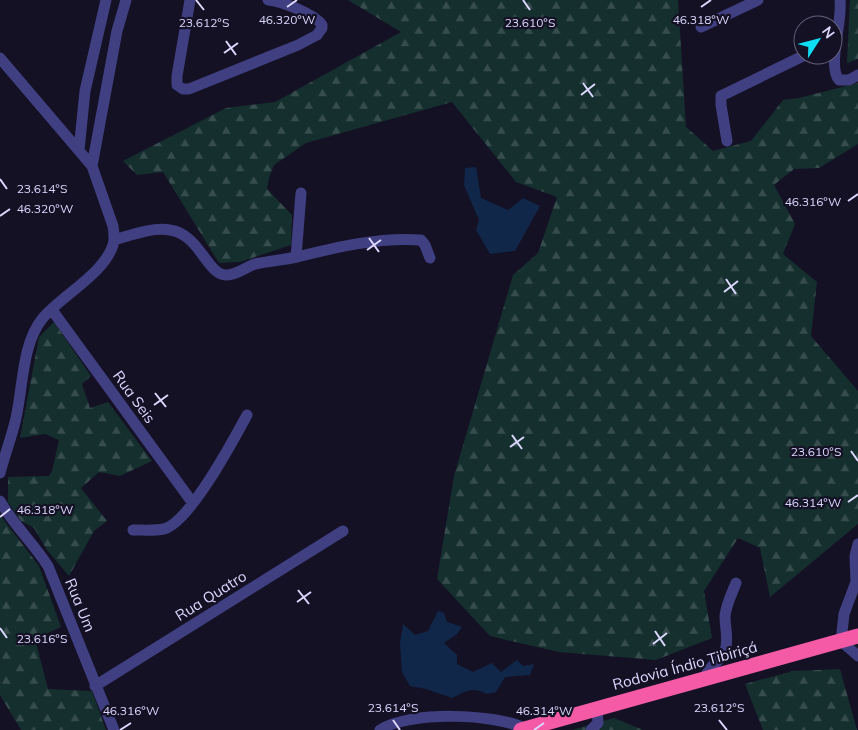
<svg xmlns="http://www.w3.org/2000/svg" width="858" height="730" viewBox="0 0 858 730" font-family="Mulish,sans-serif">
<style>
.forest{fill:url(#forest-firs)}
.water{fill:#112749}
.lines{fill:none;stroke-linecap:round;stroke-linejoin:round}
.minor{stroke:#403f81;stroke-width:11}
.highway{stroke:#f55aa7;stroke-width:15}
.ticks{fill:none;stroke:#dbd7fd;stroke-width:2}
.labels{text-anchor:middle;stroke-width:4.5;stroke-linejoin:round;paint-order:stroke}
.street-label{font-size:15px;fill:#dbd7fd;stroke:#141125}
.ticks-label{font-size:12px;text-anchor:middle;fill:#dbd7fd;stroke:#141125;stroke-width:4.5;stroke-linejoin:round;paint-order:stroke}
</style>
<defs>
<pattern id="forest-firs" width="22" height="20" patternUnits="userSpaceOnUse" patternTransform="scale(1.25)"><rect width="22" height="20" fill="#142f2e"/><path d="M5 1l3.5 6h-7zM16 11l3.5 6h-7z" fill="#364c4d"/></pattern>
</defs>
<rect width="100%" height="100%" fill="#141125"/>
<path class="forest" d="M348,0H678L686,127L713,151L751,141L783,100L799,98L858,83V144L819,168L794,169L774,185L795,224L783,254L817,282L811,336L858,391V524L770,597L760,548L738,538L704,591L712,638L656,660L559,652L490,636L437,579L454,476L513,275L538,253L557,197L516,182L452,102L306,143L274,165L269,178L267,189L292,215L291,245L240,262L219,263L163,172L137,175L123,161L226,108L275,102L401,32Z
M850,0H858V59L847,63Z
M54,322L91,376L82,384L90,408L108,402L152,461L120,476L99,472L81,488L107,521L94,531L69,576L47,550L34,528L21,521L8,502V477L49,476L52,471L59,440L45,434L20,438L39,337Z
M0,515L39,566L61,627L35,639L48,689L92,691L106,730H21L0,695Z
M840,669L857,730H763L745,684L793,671Z
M614,718L643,730H572Z"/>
<path class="water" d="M476,167L481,198L508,210L523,198L540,206L515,251L490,254L476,230L479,220L464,185L465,168Z
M438,611L444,613L447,622L462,627L457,634L444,643L457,655V664L473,672L492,663L501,672L517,660L523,666L534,664L530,675L505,677L496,692L487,694C472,686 466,691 452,698L426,689L410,686L402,672L400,644L403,624L415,635L428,631Z"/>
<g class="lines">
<path class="minor" d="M190,0L177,76V85L183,89H189L298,45L317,35L322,28V25C315,14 281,1 268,0
M840,0C843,20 827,66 839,80H849L858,75
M701,27L758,0
M0,58L92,166L113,226C114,233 115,239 113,245C104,274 61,296 42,319C22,344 23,387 16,418C12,436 5,454 0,473
M727,141L721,105V96L805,55
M79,150L85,91L106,0
M92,166L117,31L126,0
M114,240C132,235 151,227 170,230C200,234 207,276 227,275C237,275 246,267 255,264C269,261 283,260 297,257C337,247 379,237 421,240L425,245L430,258
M296,257L301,193
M52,310L192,502
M0,501C13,524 33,543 48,566L114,730
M133,530C143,530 154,531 164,529C190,522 234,439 247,415
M858,544L855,556L856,582L844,614L841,641L858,656
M705,679C708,664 721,663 725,651C729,640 725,628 725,616C726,605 732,593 736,583
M95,686L343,531
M380,730C408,711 496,713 526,729
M591,730L598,723L597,709"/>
<path class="highway" d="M521,730L858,636"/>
</g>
<path class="ticks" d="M196,0L204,10M523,0L530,10M287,7L297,0M701,7L711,0M226,41L236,55M224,53L238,43M583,83L593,97M581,95L595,84M0,179L7,189M848,201L858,194M0,216L10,209M369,238L379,252M367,250L381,240M726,279L736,294M724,292L738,281M155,393L166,407M154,405L168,395M512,435L522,449M510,447L524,437M851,451L858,461M848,502L858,495M0,517L10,509M298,590L309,604M297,602L311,592M0,628L7,638M655,631L665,646M653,644L667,633M393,720L400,730M719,720L727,730M120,730L131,723M534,730L544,723"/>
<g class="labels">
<g class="street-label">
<text transform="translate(134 397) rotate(54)" y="5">Rua Seis</text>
<text transform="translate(211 596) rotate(-32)" y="5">Rua Quatro</text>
<text transform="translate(80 605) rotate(68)" y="5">Rua Um</text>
<text transform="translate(685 666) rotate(-15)" y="5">Rodovia Índio Tibiriçá</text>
</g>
</g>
<g class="ticks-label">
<text x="287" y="24">46.320°W</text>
<text x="701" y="24">46.318°W</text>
<text x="204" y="27">23.612°S</text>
<text x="530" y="27">23.610°S</text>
<text x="42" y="193">23.614°S</text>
<text x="813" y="206">46.316°W</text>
<text x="45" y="213">46.320°W</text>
<text x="816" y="456">23.610°S</text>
<text x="813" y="507">46.314°W</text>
<text x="45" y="514">46.318°W</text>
<text x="42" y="643">23.616°S</text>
<text x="393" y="712">23.614°S</text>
<text x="719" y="712">23.612°S</text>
<text x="131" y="715">46.316°W</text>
<text x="544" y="715">46.314°W</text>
</g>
<g transform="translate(818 40) rotate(54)"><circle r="24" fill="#141125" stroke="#64607b"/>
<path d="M0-4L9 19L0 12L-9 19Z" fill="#0fddf1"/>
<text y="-8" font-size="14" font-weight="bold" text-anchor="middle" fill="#dbd7fd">N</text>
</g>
</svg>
